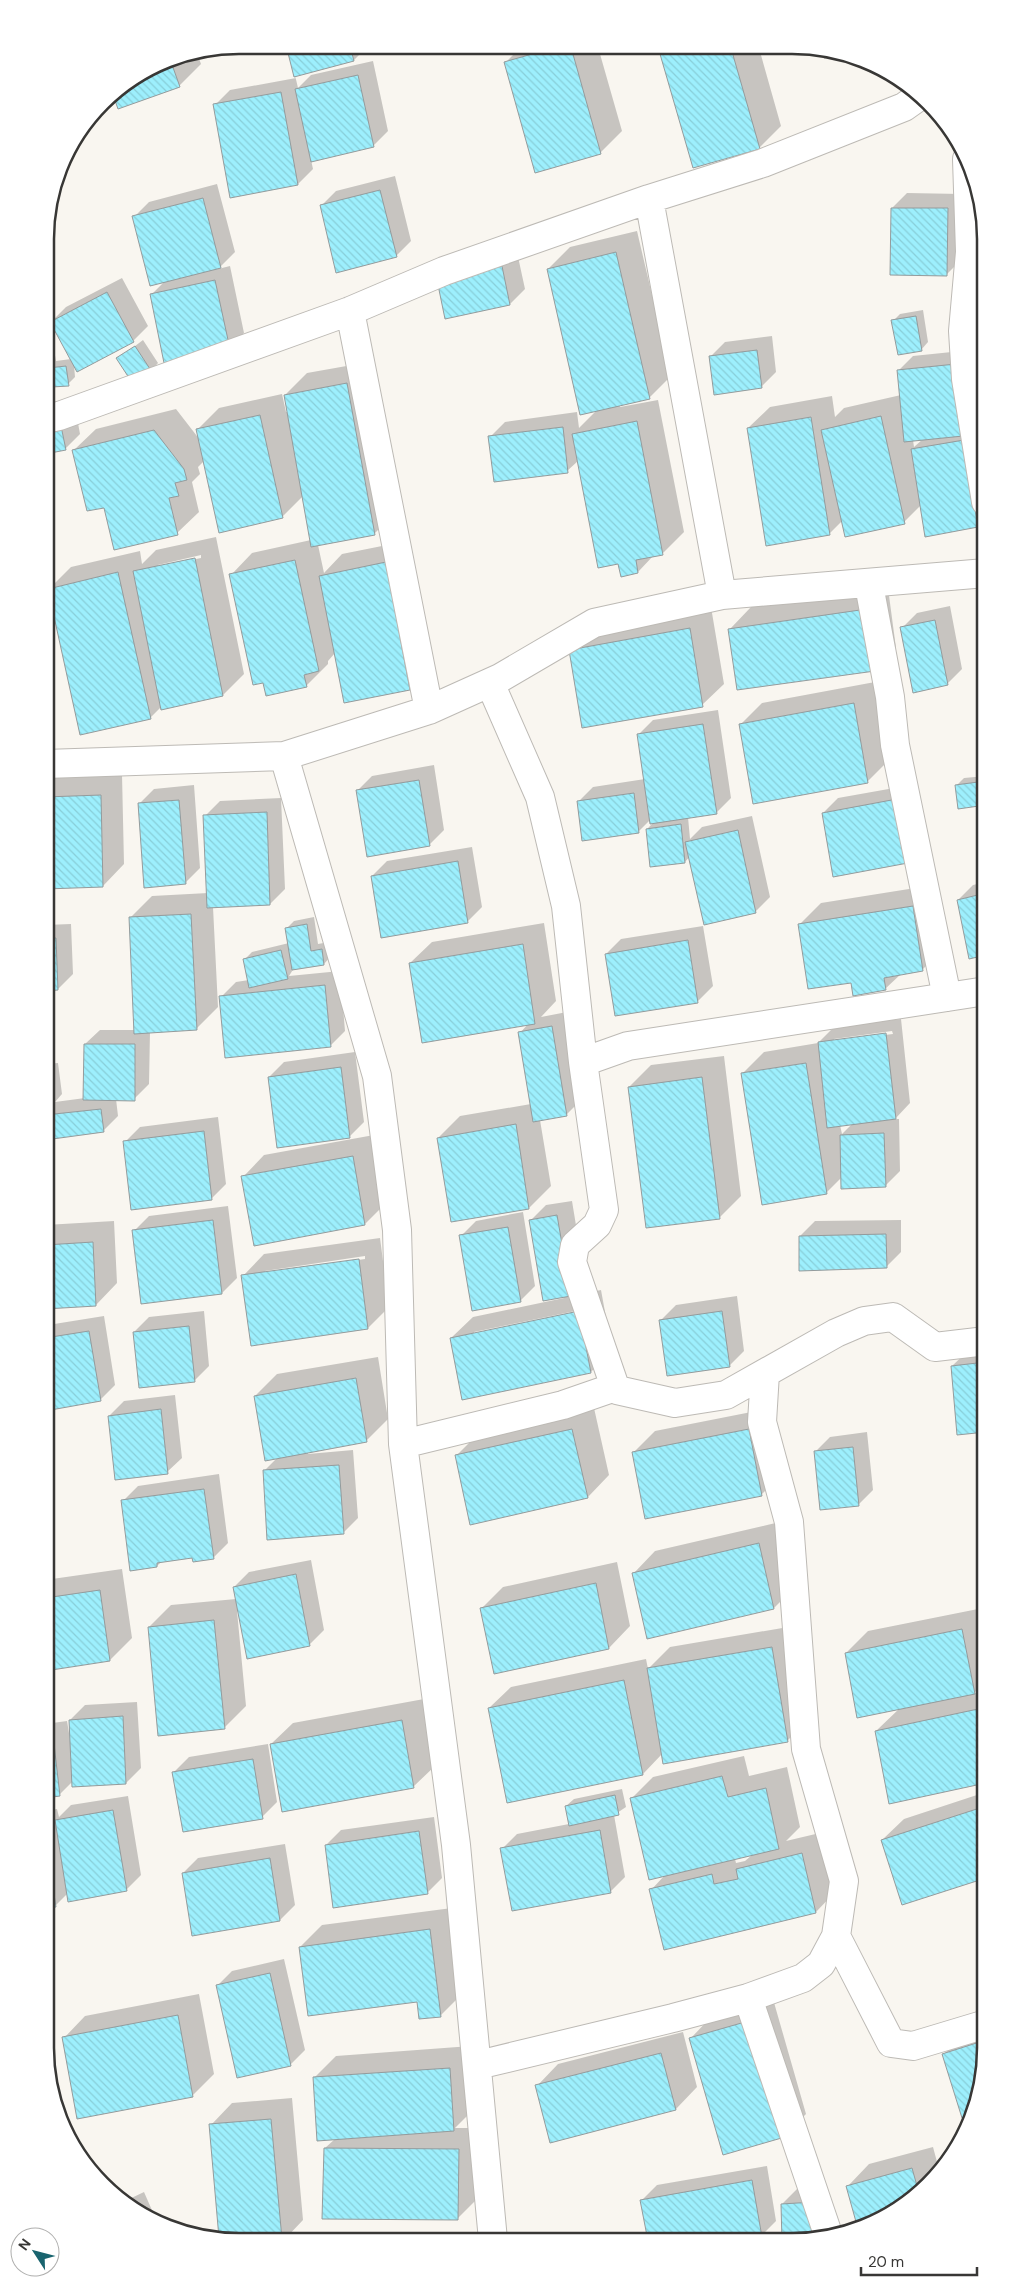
<svg xmlns="http://www.w3.org/2000/svg" width="1031" height="2287" viewBox="0 0 1031 2287" font-family="'DM Sans',sans-serif">
<style>
.shadow{fill:#0003;fill-rule:evenodd}
.building{fill:url(#building-back-hatch);stroke:#949b9c}
.lines{fill:none;stroke-linecap:round;stroke-linejoin:round}
.minor-casing{stroke:#bdbab5;stroke-width:30}
.minor{stroke:#fff;stroke-width:28}
.rim{fill:none;stroke:#383735;stroke-width:2.5}
</style>
<defs>
<pattern id="building-back-hatch" width="6" height="6" patternUnits="userSpaceOnUse" patternTransform="scale(1.25)"><rect width="6" height="6" fill="#9deffd"/><path d="M-1 5l2 2M0 0l6 6M5-1l2 2" fill="none" stroke="#88ced9"/></pattern>
</defs>
<rect width="100%" height="100%" fill="#f9f6f0"/>
<path class="shadow" d="M287,45L368,46L354,60L295,75L298,88L311,75L373,61L388,131L373,146L311,160L313,169L298,184L215,105L230,90L296,78Z
M521,47H598L622,131L600,153L505,63Z
M668,48H759L781,126L759,148L662,54Z
M197,53L201,64L179,86L114,93L100,107L111,93L165,60Z
M395,176L411,241L396,256L321,206L336,191Z
M217,184L235,252L218,269L230,266L244,333L229,348L151,295L165,281L134,217L149,202Z
M907,193L962,194V259L947,274L892,208Z
M637,231L671,376L649,398L619,405L620,407L658,400L684,532L662,554L654,555L638,572L622,575L619,562L578,461L567,471L490,437L505,422L577,412L579,428L597,410L548,269L570,247Z
M517,252L525,289L510,304L438,280Z
M122,278L148,326L133,341L74,365L75,377L68,384L50,370L45,375V314H48L56,361L71,359L51,322L66,307Z
M923,310L928,342L921,350L893,321L900,314Z
M772,336L776,372L761,387L710,357L725,342Z
M143,340L158,363L151,371L118,359Z
M971,350L986,472V517L977,526L921,505L904,522L842,521L829,534L748,428L770,407L832,396L835,417L844,408L901,395L898,371L913,356ZM923,439L914,447L913,440Z
M369,362L396,512L374,534L318,545L324,573L342,554L407,541L431,668L409,689L335,653L328,661V664L306,686L264,681L231,575L252,553L311,540L303,496L282,517L204,461L198,467L200,474L192,482L199,512L177,533L105,506L74,450L96,429L176,409L200,440L197,430L219,408L282,394L286,412H288L285,395L307,373Z
M76,412L80,434L65,449L45,418Z
M216,537L244,674L223,695L162,706L150,718L49,589L71,567L140,551L142,564L156,550ZM201,555V558L158,567V565Z
M888,588L896,648L874,670L730,629L751,607Z
M950,606L962,669L947,684L902,628L917,613Z
M711,607L724,684L702,705L571,650L592,628Z
M875,682L889,760L868,781L754,802L740,725L762,703Z
M718,710L731,798L716,813L688,817L690,839L702,827L752,816L770,897L755,912L690,856L685,862L647,829L654,822L651,819L638,832L578,802L593,787L645,779L638,735L653,720Z
M434,765L444,830L429,845L357,791L372,776Z
M122,774L124,864L103,886L45,888V776Z
M986,776V804L956,786L964,778Z
M194,785L200,868L185,883L139,804L154,789Z
M911,785L922,847L823,813L838,798Z
M281,798L285,889L270,904L213,907L218,1007L196,1029L150,1032L149,1084L134,1099H116L118,1116L103,1131L45,1139V1064L58,1063L62,1094L55,1102L85,1098V1044L100,1030H135L130,918L152,896L208,893L205,816L220,801Z
M472,847L482,907L467,922L372,876L387,861Z
M986,882V954L958,900L973,885Z
M934,885L944,948L922,970L901,974L885,989L852,981L799,925L821,903Z
M314,917L318,944L329,942L331,956L324,964L294,968L289,976L340,971L345,1031L330,1046L221,997L236,982L249,980L245,959L252,952L289,943L287,928L294,921Z
M544,923L556,1001L541,1017L567,1012L581,1100L566,1115L540,1120L551,1186L529,1208L452,1221L438,1138L460,1116L531,1104L520,1033L528,1024L410,963L432,942Z
M71,924L73,974L58,989L45,990V925Z
M703,926L713,986L698,1001L606,954L621,939Z
M901,1019L910,1103L895,1119H899L900,1171L885,1186L842,1177L826,1193L742,1074L764,1052L818,1043L834,1027ZM892,1031L893,1034L834,1041V1039ZM853,1123L842,1134L840,1125Z
M355,1052L364,1122L349,1137L269,1077L284,1062Z
M724,1056L741,1196L720,1217L629,1087L651,1065Z
M218,1117L226,1184L211,1199L125,1142L140,1127Z
M374,1135L386,1203L365,1224L243,1177L264,1155Z
M572,1201L585,1280L567,1297L601,1290L612,1350L591,1372L451,1338L473,1317L564,1298L531,1220L546,1205ZM585,1309L586,1311L474,1334V1332Z
M228,1206L237,1278L222,1293L134,1231L149,1216Z
M523,1212L535,1286L520,1301L461,1236L476,1221Z
M901,1220V1252L886,1267L800,1236L815,1221Z
M114,1221L117,1283L96,1305L45,1308V1225Z
M380,1238L389,1307L368,1328L243,1276L264,1254ZM365,1256V1259L265,1273V1271Z
M737,1296L744,1351L729,1366L661,1320L676,1305Z
M204,1311L209,1366L194,1381L134,1332L149,1317Z
M104,1316L115,1385L100,1400L45,1410V1328L48,1325Z
M986,1343V1431L952,1366L974,1345Z
M378,1357L388,1419L366,1441L308,1452V1454L353,1450L358,1518L343,1533L264,1471L278,1457L255,1396L277,1374Z
M175,1395L182,1458L167,1472L109,1416L124,1401Z
M594,1408L609,1475L588,1497L456,1456L478,1434Z
M771,1408L783,1473L761,1495L633,1453L655,1431Z
M867,1432L873,1490L858,1505L815,1452L830,1437Z
M219,1474L228,1543L213,1558L194,1557L162,1561L157,1566L123,1501L138,1486Z
M780,1522L795,1587L774,1608L634,1573L655,1551Z
M311,1560L324,1630L309,1645L237,1611L246,1706L224,1728L149,1627L171,1605L236,1599L234,1587L249,1572Z
M617,1562L630,1626L609,1648L481,1609L503,1587Z
M122,1569L132,1638L110,1660L45,1670V1580Z
M983,1608L986,1622V1681L973,1694L986,1691V1782L876,1731L900,1708L846,1653L868,1631Z
M794,1626L809,1719L787,1741L662,1754L643,1774L508,1802L489,1708L511,1687L646,1659L648,1669L670,1647Z
M424,1699L435,1766L413,1787L271,1744L293,1723Z
M137,1702L141,1768L126,1783L73,1781L60,1794L45,1796V1724L67,1721L69,1733L71,1732L70,1720L85,1705Z
M268,1744L277,1802L262,1817L174,1772L189,1757Z
M744,1756L749,1776L787,1767L800,1827L786,1841L824,1832L837,1890L816,1912L651,1890L665,1875L631,1799L653,1777ZM752,1855L745,1861L736,1863L735,1859Z
M622,1789L626,1807L614,1815L625,1877L610,1892L502,1849L517,1834L569,1824L566,1806L574,1799Z
M986,1792V1877L882,1840L904,1819Z
M128,1796L141,1875L126,1890L68,1893L55,1906L45,1907V1811L57,1809L59,1817L71,1805Z
M434,1817L442,1878L427,1893L326,1845L341,1830Z
M285,1844L295,1905L280,1920L193,1934L183,1873L198,1858Z
M452,1908L462,1994L440,2016L418,2000L300,1947L322,1925Z
M284,1959L305,2050L290,2065L217,1986L232,1971Z
M199,1994L214,2074L192,2096L64,2038L85,2016Z
M773,1999L806,2114L784,2136L691,2038L712,2016Z
M986,2026V2061L943,2055L965,2033Z
M683,2032L697,2087L676,2109L537,2086L558,2064Z
M471,2046L475,2108L455,2128H480L479,2197L457,2219L325,2148L335,2139L314,2078L336,2056Z
M292,2098L303,2220L285,2239L220,2238L211,2125L232,2103Z
M933,2147L940,2173L900,2210L848,2186L869,2164Z
M767,2166L776,2221L761,2236L731,2242L649,2241L642,2200L657,2185Z
M828,2188L830,2237L784,2242L782,2204L797,2189Z
M144,2192L158,2224L123,2202Z"/>
<path class="building" d="M286,45L350,46L354,61L294,77Z
M557,47H571L601,154L535,173L504,62Z
M681,48H731L760,149L693,168L660,54Z
M823,49H830L846,54L824,58Z
M170,59L180,87L118,109L112,92Z
M358,75L374,147L311,162L295,89Z
M281,92L298,185L230,198L213,104Z
M380,190L397,257L336,273L320,205Z
M203,198L221,268L150,286L132,216Z
M891,208H948L947,276L890,275Z
M616,252L650,399L580,415L547,269Z
M502,266L510,305L445,319L437,280Z
M215,280L230,349L164,363L150,294Z
M107,292L134,342L77,372L50,322Z
M916,316L922,351L898,355L891,320Z
M135,346L152,372L133,384L116,358Z
M757,350L762,388L714,395L709,356Z
M956,364L963,436L904,442L897,370Z
M66,366L69,386L51,387L48,368Z
M347,383L375,535L311,547L284,395Z
M260,415L283,518L219,533L196,429Z
M881,416L905,524L845,537L821,430Z
M811,417L830,535L766,546L747,428Z
M637,421L663,555L636,560L638,573L621,577L618,564L598,568L572,434Z
M61,426L66,450L45,454V429Z
M563,427L568,473L494,482L488,436Z
M154,430L184,469L187,480L175,483L179,496L169,498L178,535L114,550L104,508L87,511L72,450Z
M964,440L978,527L925,537L911,449Z
M195,558L223,696L161,710L133,571Z
M295,560L319,671L304,675L307,687L266,696L263,683L253,685L229,574Z
M386,562L410,690L344,703L319,576Z
M118,572L151,719L80,735L48,589Z
M867,609L875,671L737,690L728,629Z
M935,620L948,685L913,693L900,627Z
M690,628L703,707L582,728L569,650Z
M854,703L868,783L753,804L739,724Z
M703,724L717,814L650,824L637,734Z
M419,780L430,846L367,857L356,790Z
M986,781V805L958,809L955,785Z
M634,793L639,833L582,841L577,801Z
M101,795L103,887L45,889V797Z
M897,799L908,863L833,877L822,813Z
M179,800L186,884L144,888L138,803Z
M267,812L270,905L207,908L203,815Z
M681,824L685,863L650,867L646,829Z
M738,830L756,913L704,925L685,842Z
M458,861L468,923L381,938L371,876Z
M986,893V955L969,959L957,900Z
M913,906L923,971L884,978L886,990L853,996L851,983L808,989L798,924Z
M191,914L197,1030L134,1034L129,917Z
M307,924L311,951L322,949L324,965L292,970L285,928Z
M56,938L58,990L45,991V939Z
M688,940L698,1003L615,1016L605,954Z
M523,944L535,1024L422,1043L409,963Z
M281,950L288,979L249,988L243,959Z
M325,985L331,1047L225,1058L219,996Z
M552,1026L567,1116L533,1122L518,1032Z
M886,1033L896,1119L827,1128L818,1042Z
M84,1044H135V1101L83,1100Z
M806,1063L827,1194L762,1205L741,1073Z
M341,1067L350,1138L277,1148L268,1077Z
M702,1077L720,1219L646,1228L628,1087Z
M101,1109L104,1132L45,1140V1115Z
M516,1124L529,1209L451,1222L437,1138Z
M204,1131L212,1200L131,1210L123,1141Z
M884,1133L886,1187L841,1189L840,1135Z
M353,1156L365,1225L254,1246L241,1176Z
M557,1215L571,1296L543,1301L529,1220Z
M213,1220L222,1294L141,1304L132,1230Z
M508,1227L521,1302L472,1311L459,1235Z
M886,1234L887,1268L799,1271V1236Z
M93,1242L96,1306L45,1309V1245Z
M359,1259L368,1329L251,1346L241,1275Z
M579,1311L591,1373L462,1400L450,1338Z
M722,1311L730,1367L667,1376L659,1320Z
M189,1326L195,1382L139,1388L133,1332Z
M89,1331L101,1401L45,1411V1338Z
M986,1362V1432L957,1435L951,1366Z
M356,1378L367,1442L265,1461L254,1396Z
M161,1409L168,1474L115,1480L108,1416Z
M572,1429L588,1498L470,1525L455,1455Z
M749,1429L762,1496L645,1519L632,1452Z
M853,1447L859,1506L820,1510L814,1451Z
M339,1465L344,1534L267,1540L263,1470Z
M204,1489L214,1559L193,1562L192,1558L157,1563V1567L130,1571L121,1500Z
M759,1543L774,1609L647,1639L632,1573Z
M296,1574L310,1646L247,1659L233,1587Z
M596,1583L609,1649L494,1674L480,1608Z
M100,1590L110,1661L45,1671V1598Z
M214,1620L225,1729L158,1736L148,1627Z
M962,1629L975,1694L857,1718L845,1653Z
M772,1647L788,1742L663,1764L647,1668Z
M624,1680L643,1775L507,1803L488,1708Z
M978,1709L986,1746V1783L889,1804L875,1731Z
M123,1716L126,1784L72,1787L69,1720Z
M402,1720L414,1788L282,1812L270,1744Z
M53,1735L60,1796L45,1798V1736Z
M253,1759L263,1819L183,1832L172,1772Z
M722,1776L728,1797L766,1788L779,1849L649,1880L630,1798Z
M615,1795L619,1815L569,1826L565,1806Z
M986,1806V1878L902,1905L881,1840Z
M113,1810L127,1891L68,1902L55,1820Z
M600,1830L611,1893L512,1911L500,1848Z
M419,1831L428,1894L333,1908L325,1845Z
M45,1838L56,1907L45,1908Z
M802,1853L816,1913L664,1950L649,1889L712,1874L714,1884L738,1879L736,1869Z
M270,1858L280,1921L192,1936L182,1873Z
M430,1929L441,2017L419,2019L417,2002L308,2016L299,1947Z
M270,1973L291,2066L237,2078L216,1985Z
M178,2015L193,2097L77,2119L62,2037Z
M752,2020L785,2137L723,2155L689,2038Z
M986,2040V2061L973,2115L962,2118L942,2054Z
M661,2053L676,2110L550,2143L535,2085Z
M450,2068L454,2131L317,2141L313,2077Z
M271,2119L282,2239L219,2238L209,2124Z
M324,2148L459,2149L458,2220L322,2219Z
M912,2168L919,2193L900,2210L858,2229L846,2186Z
M752,2180L762,2237L738,2242L648,2241L640,2200Z
M814,2202L815,2239L782,2242L781,2204Z"/>
<g class="lines">
<g class="minor-casing">
<path id="minor" d="M967,159L970,252L963,331L966,379L986,502
M649,199L722,595
M350,311L429,710
M45,419L59,416L350,311L444,271L649,199L763,163L904,107L921,95
M869,585L890,697L895,745L947,997
M490,683L540,797L566,906L583,1062L604,1210L597,1225L575,1245L572,1262L615,1387
M284,756L377,1076L397,1230L403,1444L456,1845L493,2240
M45,764L284,756L429,710L500,678L594,623L722,595L986,573
M583,1062L628,1046L986,991
M403,1444L563,1405L615,1387L617,1390L675,1403L726,1395L836,1333L864,1321L893,1317L935,1347L986,1341
M836,1936L891,2043L913,2046L986,2024
M748,1998L829,2237
M478,2065L673,2018L748,1998L803,1978L821,1964L836,1936L844,1881L806,1749L789,1522L762,1422L765,1373"/>
</g>
<use href="#minor" class="minor"/>
</g>
<path d="M0 0H1031V2287H0ZM239 54H792A185 185 0 0 1 977 239V2048A185 185 0 0 1 792 2233H239A185 185 0 0 1 54 2048V239A185 185 0 0 1 239 54Z" fill="#fff" fill-rule="evenodd"/>
<path class="rim" d="M239 54H792A185 185 0 0 1 977 239V2048A185 185 0 0 1 792 2233H239A185 185 0 0 1 54 2048V239A185 185 0 0 1 239 54Z"/>
<g transform="translate(35 2252) rotate(306)"><circle r="24" fill="#ffffff" stroke="#afafae"/>
<path d="M0-4L9 19L0 12L-9 19Z" fill="#19646f"/>
<text y="-8" font-size="14" font-weight="bold" text-anchor="middle" fill="#383735">N</text>
</g>
<path d="M861 2267v8h116v-8" fill="none" stroke="#383735" stroke-width="2.5"/>
<text x="868" y="2267" font-size="15" fill="#383735" stroke="#ffffff" stroke-width="4" paint-order="stroke">20 m</text>
</svg>
